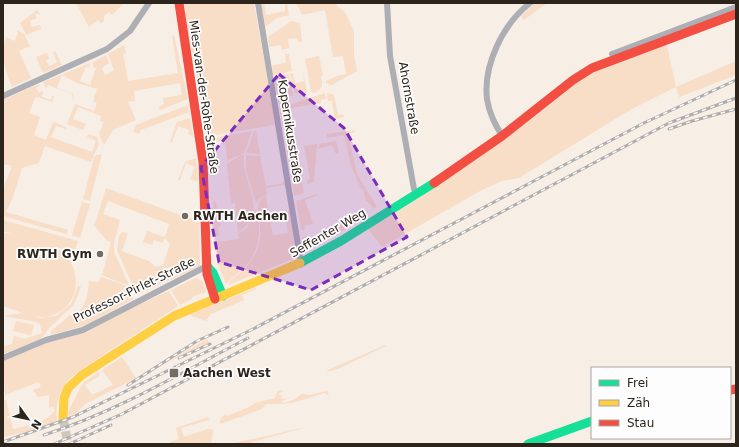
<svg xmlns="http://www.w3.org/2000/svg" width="739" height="447" viewBox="0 0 739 447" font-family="'DejaVu Sans',sans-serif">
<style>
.green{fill:#f8ddc7}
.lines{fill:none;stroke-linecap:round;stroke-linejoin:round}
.secondary-tunnel{stroke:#cfc6be;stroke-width:9;stroke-dasharray:9 4.5;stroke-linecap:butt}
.street{stroke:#aeaeb5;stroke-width:6}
.fast{stroke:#16e098;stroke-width:9}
.slow{stroke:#ffcf43;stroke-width:9}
.jam{stroke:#f24e42;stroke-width:9}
.rail-casing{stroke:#afacab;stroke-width:3}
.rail{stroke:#fdfdfd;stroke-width:1.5;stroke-dasharray:4.5;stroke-linecap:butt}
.marked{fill:#7b2cbf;fill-opacity:0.2;stroke:#7b2cbf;stroke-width:3;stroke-dasharray:8 5;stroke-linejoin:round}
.poi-dot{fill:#746b63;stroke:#fdfdfd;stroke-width:1.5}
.labels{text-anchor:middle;stroke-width:3.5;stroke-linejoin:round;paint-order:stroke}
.street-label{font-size:12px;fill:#2d241c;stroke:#fdfdfd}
.poi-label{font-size:12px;font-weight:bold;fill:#2d241c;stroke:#fdfdfd;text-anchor:start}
</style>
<rect width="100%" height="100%" fill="#f7eee6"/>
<path class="green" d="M76,3H124L112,15L109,12L104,16V21L101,23L98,20L89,27Z
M185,3H254L275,123L274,125L233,132L232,129L229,130L228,133L208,136L187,27Z
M261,3H264L266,15L285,11V5L287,3L289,15L277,18L265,27Z
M296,3H337V6L345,12L354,31V55L357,71L332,85L326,83V81L337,76L346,74L343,56L333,57L325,10L302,15Z
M535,3H547L524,20L521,16Z
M37,10L40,14H35L37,18L30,21L32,27L40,25L41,29L26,35L20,23Z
M291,21L300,23L302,42H298L297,38L288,39L289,48L282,50L281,45L269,47L268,37Z
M17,30L24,34L30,46L19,51L31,78L12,87C5,71 0,53 6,37L14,41L18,33Z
M174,35L188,99L160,110L158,107L164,104L163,98L182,95L180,83L134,91L135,101L128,102L136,120L113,130L104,145L99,134L104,122L100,121L101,116L78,107L73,119L86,124L83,130L67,124L75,104L94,111L97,103L93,102L97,89L77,83L62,75L57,88L73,94L72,99V94L48,85L46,89L43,82L90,63L89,68L86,67L80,81L90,85L96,68L93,67V62L106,55L109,63L102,68L105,75L114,70L108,54L124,45L126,53L123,54L128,81L178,73L172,36Z
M665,44L667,45L676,87L736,61V75L679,97L676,87L630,110L519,178L502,181L480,191L382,247L368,229L416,200L522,126L578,82L594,72Z
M55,51L62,65L43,73L36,57L47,53L49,59L46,60L49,66L57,62L53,53Z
M285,54H289L292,71L273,75L272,65L286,63Z
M319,56L323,76H321C323,85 323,90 313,93L311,91L305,59Z
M303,72L307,91L304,97L303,92L295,93L290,74L293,73L295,83L304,81Z
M289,74L293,96L280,98L281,102H278L274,77Z
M39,84L40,85L36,88L39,93L42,91L41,87L43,92L42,97L51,100L52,96H54L52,102L37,97L35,98L29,113L40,117L34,135L46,140L53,122L66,127V129L56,126L51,137L92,152L96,141L87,137L88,134L97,137L99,144L91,162L45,146L39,163L22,168L12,200L6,212L68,230L67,234L3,216V189L12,166L3,164V100Z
M325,93L326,99L321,100V103L285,109L288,126L284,134L279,108Z
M327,93L334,95L338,115L343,114L344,117L335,119L332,101H328Z
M188,105L189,112L141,130L139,134L133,132L136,125Z
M190,118L193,136L188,134L189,130L178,126L172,142H170L177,122Z
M355,130V132L348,134L357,174L377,207L373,209L370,204L366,201L363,189H361L351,166L344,135L327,138V134Z
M252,131L244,153L227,161L225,141L217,142V147L211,149V158L208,139Z
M254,131H256L260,154L246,153Z
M336,141L339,153L336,154L332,145L319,149V144Z
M317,144L314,182L307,184V180L310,179L304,146Z
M296,148L304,193L294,196L287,149Z
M102,154L90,201L83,199L94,158L96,155Z
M241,155H244C241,185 271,209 238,233L235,203L231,204L227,164Z
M246,155L260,156L266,186L283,183L284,180L286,188L284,185L266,188L267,195L260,198L256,203L246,171Z
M196,158L198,182L190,179L195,167L186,163L180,180H178L185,162Z
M106,188L199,222L200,266L137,295L117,250L119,236L122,232L128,233L122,251L149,261L156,267L163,265L170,244L165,238L162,243L154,240L152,245L143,242L147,231L165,237L169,224L108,201L103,214L120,220L114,243V252L129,285L121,283L102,275L111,242L107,241L93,224H95Z
M316,194L317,196L305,200L313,224L304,226L305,229L301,230L296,201Z
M266,196L269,218H270L273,235L288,233L284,211H289L298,257L228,285C231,279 238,275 243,270C252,262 258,250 260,238C263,224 250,202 266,196Z
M82,202L90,204L80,238L72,235Z
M213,202H216L217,209H220L221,226L218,227L219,236H215Z
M256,208C262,228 260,251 245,267C239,273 232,278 226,284L217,261L215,242L239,239L238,234L247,228Z
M351,219H353L355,223L333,236L326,237L325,234L332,232L330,228L346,221L352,222Z
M3,220L78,241L75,251L54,247C59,250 64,252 68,258C84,280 75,313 45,317C32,318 16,310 3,306V233L13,234L3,231Z
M307,236L308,240L322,235L323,241L305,250L302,237Z
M102,277L130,287L133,299L86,325L51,335V331L75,311L78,313C86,304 88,294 89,281L99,282L100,278Z
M196,278L202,281L206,292L192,297V299L180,305L171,290Z
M78,286H81L74,305L49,328L41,339L3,354V347L12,344L14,336L25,339L42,333L40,324L37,322L3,316L21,313L41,318L56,316L71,304Z
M255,288L256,289L242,295L244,300L211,314L206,321L189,315Z
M169,291L178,306L76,373C61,385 54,401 57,421L32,431L3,437V401L6,400L13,429C27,426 47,423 55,410L53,407L49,408V395L38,397L33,390L41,387L39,382L5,395L3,361L44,344L87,332L123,312Z
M16,321L34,325L31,335L13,331Z
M207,339L209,343L169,361Z
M385,345L386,346L340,368L327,372L328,370Z
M122,357L136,378L85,404L77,413L68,416V412L83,383L99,372L100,375L85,385L92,395L113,385L102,370Z
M282,390L284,391L278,394L283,397L278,398L285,399L294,396L282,401L283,403L293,400L302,394L310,395L327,391L329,396L325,393L296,402L282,404H266L262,409L220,424V420L225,414L227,416L249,407L255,403L275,398L277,392Z
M208,417L209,420L181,428L184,437L208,429L213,430L211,444H170V442L179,439L176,428Z
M302,428H304L245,444H230Z"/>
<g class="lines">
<path class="secondary-tunnel" d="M63,418L68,444"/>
<path class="street" d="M258,3L301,263
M387,3L390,56L414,189L417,194
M614,59L612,54L736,7
M3,96L107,49L130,31L149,3
M502,136C495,124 489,113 487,99C483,65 503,24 530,3
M3,358L46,340L83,330L207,266"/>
<path class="fast" d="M300,263L341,241L434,183
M207,266L213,273L223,296
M528,444L592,421"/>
<path class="slow" d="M63,418L64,398L68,388L82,375L174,316L300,263"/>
<path class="jam" d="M179,3L203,162L207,274L215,299
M434,183L502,136L573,80L592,68L736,14
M730,390L736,389"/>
<g class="rail-casing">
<path id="rail" d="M669,129L692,121L736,109
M179,358L210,344
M128,385L197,341L228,327
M44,435C116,412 181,373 248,338
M3,442L73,417L253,329L644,123L736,80
M54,444L122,414L669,123L736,98
M69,444L111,425"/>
</g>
<use href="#rail" class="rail"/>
</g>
<path class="marked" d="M279,74L344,128L407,237L311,290L219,262L201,167Z"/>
<g class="poi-dot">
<circle cx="185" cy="216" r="4"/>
<circle cx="100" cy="254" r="4"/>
<rect x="169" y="368" width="10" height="10" rx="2"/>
</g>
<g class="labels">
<g class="street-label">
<text transform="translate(204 97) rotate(82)" y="4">Mies-van-der-Rohe-Straße</text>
<text transform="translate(409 98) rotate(80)" y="4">Ahornstraße</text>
<text transform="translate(290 131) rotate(81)" y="4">Kopernikusstraße</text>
<text transform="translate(328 233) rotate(-30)" y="4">Seffenter Weg</text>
<text transform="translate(134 290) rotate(-26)" y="4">Professor-Pirlet-Straße</text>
</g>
<g class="poi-label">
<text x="193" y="220">RWTH Aachen</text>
<text x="92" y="258" text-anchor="end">RWTH Gym</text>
<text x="183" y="377">Aachen West</text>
</g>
</g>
<rect width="739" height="447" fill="none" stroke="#2d241c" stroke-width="8"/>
<rect x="591" y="367" width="140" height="72" fill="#fdfdfd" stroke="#aaa6a3"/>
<rect x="599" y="380" width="20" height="6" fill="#16e098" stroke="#aaa6a3"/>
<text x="627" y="387" font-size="12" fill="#2d241c">Frei</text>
<rect x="599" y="400" width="20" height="6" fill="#ffcf43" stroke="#aaa6a3"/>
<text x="627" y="407" font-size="12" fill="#2d241c">Zäh</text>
<rect x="599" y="420" width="20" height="6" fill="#f24e42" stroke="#aaa6a3"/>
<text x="627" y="427" font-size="12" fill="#2d241c">Stau</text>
<g transform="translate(28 419) rotate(123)" stroke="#fdfdfd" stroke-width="3" paint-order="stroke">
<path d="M0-3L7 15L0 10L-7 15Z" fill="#2d241c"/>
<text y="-6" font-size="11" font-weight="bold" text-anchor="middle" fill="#2d241c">N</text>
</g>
</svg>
